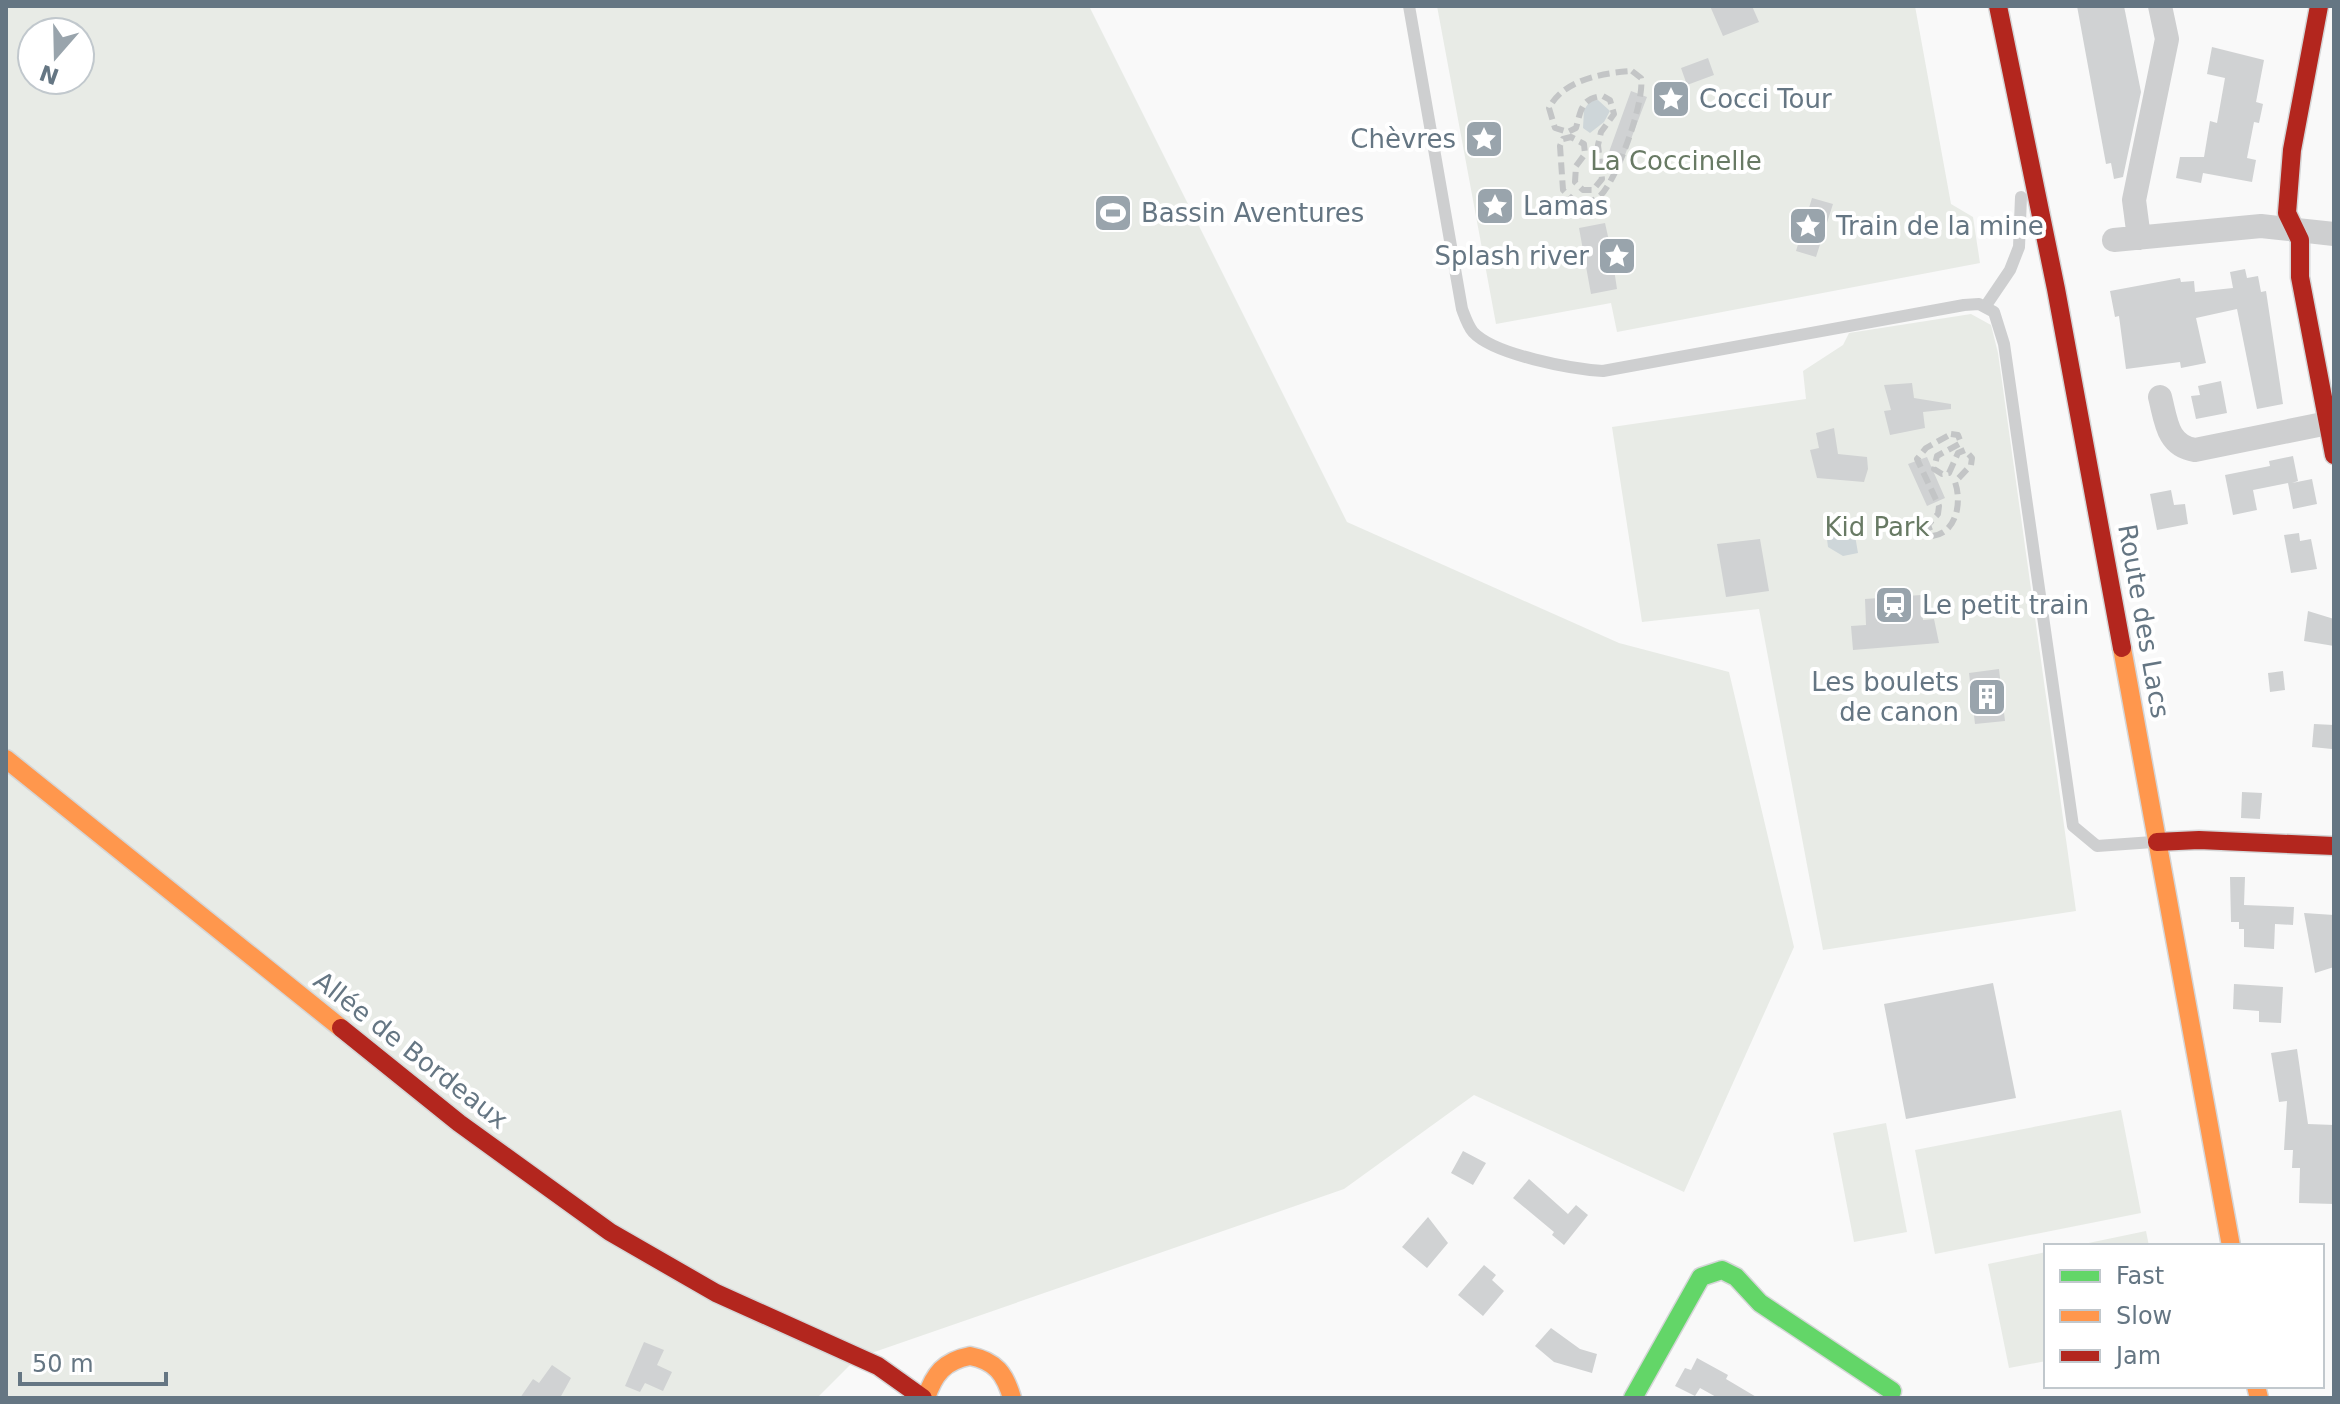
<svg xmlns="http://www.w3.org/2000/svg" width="2340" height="1404" viewBox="0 0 2340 1404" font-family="'DejaVu Sans',sans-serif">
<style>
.green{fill:#e8ebe6;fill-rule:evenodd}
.water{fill:#ced6d9}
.building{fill:#d0d2d3}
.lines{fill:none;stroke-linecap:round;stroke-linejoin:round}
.fast-casing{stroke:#d5d6d7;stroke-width:21}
.slow-casing{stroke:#d5d6d7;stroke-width:21}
.jam-casing{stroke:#d5d6d7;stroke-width:21}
.lane{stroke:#cecfd0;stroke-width:12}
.street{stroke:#cecfd0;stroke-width:24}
.fast{stroke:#63d668;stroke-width:18}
.slow{stroke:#ff974d;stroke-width:18}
.jam{stroke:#b3261e;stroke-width:18}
.rail{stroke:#c3c5c6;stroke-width:6;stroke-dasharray:12 6;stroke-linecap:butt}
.labels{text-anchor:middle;stroke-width:8;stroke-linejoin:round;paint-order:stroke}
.poi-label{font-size:26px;fill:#657683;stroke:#fff;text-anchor:start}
.park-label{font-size:26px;fill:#687a64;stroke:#fff}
.street-label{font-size:26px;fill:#657683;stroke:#fff}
</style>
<rect width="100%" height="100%" fill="#f9f9f9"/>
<path class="green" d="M6,6H1089L1347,522L1619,643L1729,672L1794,947L1684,1192L1474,1095L1344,1189L857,1358L817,1398H6ZM32,32H80V80H32Z
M1437,6H1915L1951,204L1973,217L1980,263L1617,332L1611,303L1496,324Z
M1971,314L1991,325L1998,353L2076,911L1823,950L1759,609L1642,622L1612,427L1806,399L1803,371L1843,345L1849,333Z
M2121,1110L2141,1213L1935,1254L1915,1150Z
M1886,1123L1907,1232L1854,1242L1833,1133Z
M2146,1231L2149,1246H2074Z
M2046,1252V1361L2009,1368L1988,1264Z"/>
<path class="water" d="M1598,100L1610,111L1604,122L1590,133L1583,128L1584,110L1590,101Z
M1835,523L1853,524L1858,553L1843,556L1828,547L1827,539Z"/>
<path class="building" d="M1710,6H1752L1759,22L1723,36Z
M2077,6H2124L2141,92L2123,177L2114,179L2111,163L2106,164Z
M2212,47L2264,60L2256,102L2263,104L2259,123L2254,122L2247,158L2256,160L2252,182L2203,173L2201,183L2176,178L2180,157H2204L2210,121L2217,123L2225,78L2207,74Z
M1708,58L1714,75L1687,85L1681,68Z
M1631,91L1647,97L1620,168L1605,163Z
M1812,198L1833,204L1816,257L1796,251Z
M1605,223L1609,241L1621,240L1626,267L1614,269L1617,289L1591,294L1579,228Z
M2245,269L2247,278L2258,276L2261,292L2266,291L2283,404L2257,409L2237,309L2196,318L2206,363L2181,368L2180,362L2126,369L2119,316L2115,317L2110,291L2180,278L2181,282L2194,281L2195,292L2233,288L2230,272Z
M2221,381L2227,413L2196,419L2191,396L2200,395L2198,386Z
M1912,383L1914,398L1951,404V409L1923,412L1925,428L1890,435L1884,411L1891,410L1884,385Z
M1834,428L1838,454L1867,457L1868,469L1864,482L1817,478L1810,450L1819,448L1816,433Z
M2293,456L2298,481L2292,483L2312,479L2317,504L2293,509L2288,483L2253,490L2257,510L2233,515L2225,475L2270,466L2269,461Z
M1927,457L1945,498L1927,506L1908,464Z
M2171,490L2174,505L2185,504L2188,524L2157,530L2150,494Z
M2299,533L2300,541L2311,539L2317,569L2291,573L2284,535Z
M1760,539L1769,591L1726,597L1717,544Z
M1921,595L1923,620L1934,619L1939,643L1853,650L1851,626L1866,625L1865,599Z
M2308,611L2334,619V646L2304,641Z
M1999,669L2005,721L1975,724L1969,673Z
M2283,671L2285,690L2270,692L2268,673Z
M2314,724L2334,725L2332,749L2312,747Z
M2242,792L2262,793L2260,819L2241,818Z
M2230,877H2245L2244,905L2294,907L2293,925L2275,924L2274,949L2244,947V929H2239V922H2231Z
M2304,913L2334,915V967L2315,973Z
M1993,983L2016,1098L1906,1119L1884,1004Z
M2234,984L2283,987L2281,1023L2259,1022V1011L2233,1009Z
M2297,1049L2308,1124L2334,1125V1204L2299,1203L2300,1168H2292L2293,1150H2284L2287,1101L2279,1102L2271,1053Z
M1463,1151L1486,1163L1473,1185L1451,1173Z
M1529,1179L1568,1214L1576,1205L1588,1215L1564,1245L1552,1235L1554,1232L1513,1198Z
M1428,1217L1448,1243L1427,1268L1402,1247Z
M1484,1265L1496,1275L1492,1280L1504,1291L1483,1316L1458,1295Z
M1551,1328L1580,1349L1597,1354L1592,1373L1554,1362L1535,1346Z
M644,1342L664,1350L657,1365L672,1372L663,1391L645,1383L640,1392L625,1386Z
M1697,1358L1728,1375L1726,1379L1758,1398H1718L1700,1388L1695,1396L1675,1386L1685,1368L1691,1370Z
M552,1365L571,1378L560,1398H520L533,1379L539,1383Z"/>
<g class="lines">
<g class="fast-casing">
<path id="fast" d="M1633,1398L1701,1277L1722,1270L1736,1277L1760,1303L1892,1391"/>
</g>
<g class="slow-casing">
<path id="slow" d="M2122,648L2231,1246
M6,759L341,1028
M2256,1386L2259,1398
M926,1398C934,1374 944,1361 970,1356C996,1361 1005,1374 1012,1398"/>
</g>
<g class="jam-casing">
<path id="jam" d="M1998,6L2056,289L2122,648
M2319,6L2292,150L2287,213L2300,240V277L2334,455
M2157,842L2199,840L2334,846
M341,1028L459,1123L610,1232L716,1293L878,1366L923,1398"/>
</g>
<path class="lane" d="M1409,6L1462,309C1465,317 1468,326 1473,332C1494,355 1572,369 1603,371L1964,305L1979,304L1994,312L2004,344L2073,826L2097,846L2153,842
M1985,307L2010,270L2019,247L2021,197"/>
<path class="street" d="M2139,238L2134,200L2167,39L2160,6
M2114,240L2261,226L2334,234
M2160,397C2166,420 2167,446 2195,450L2328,423"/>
<use href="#fast" class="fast"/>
<use href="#slow" class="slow"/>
<use href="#jam" class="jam"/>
<path class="rail" d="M1632,71L1641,78C1645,101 1617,180 1600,196C1593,202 1585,204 1576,203L1563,190L1560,146L1563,139L1571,137L1584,144L1585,154L1576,166L1575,182L1583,190H1593L1602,179L1598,145L1601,132L1614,114L1610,100L1603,96C1581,98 1581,110 1576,128L1568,132L1555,128L1549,108C1563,80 1602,73 1632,71Z
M1951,434L1958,435L1961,443L1937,456L1934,469L1942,474L1949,473L1958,453L1965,450L1972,458L1971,465L1955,482C1962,502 1957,533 1932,536L1928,525L1938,514L1939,506L1917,459L1926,448Z"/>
</g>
<defs>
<g id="sight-square" transform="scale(2)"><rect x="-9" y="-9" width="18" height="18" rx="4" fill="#99a4ac" stroke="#fff"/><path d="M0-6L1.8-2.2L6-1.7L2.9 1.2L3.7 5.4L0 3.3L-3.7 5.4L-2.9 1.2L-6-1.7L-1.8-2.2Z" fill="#fff"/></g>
<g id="stadium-square" transform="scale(2)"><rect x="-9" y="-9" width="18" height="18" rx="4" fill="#99a4ac" stroke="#fff"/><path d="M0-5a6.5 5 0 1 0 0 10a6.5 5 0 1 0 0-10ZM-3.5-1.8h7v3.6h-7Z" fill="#fff"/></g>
<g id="station-square" transform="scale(2)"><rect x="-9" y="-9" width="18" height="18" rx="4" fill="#99a4ac" stroke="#fff"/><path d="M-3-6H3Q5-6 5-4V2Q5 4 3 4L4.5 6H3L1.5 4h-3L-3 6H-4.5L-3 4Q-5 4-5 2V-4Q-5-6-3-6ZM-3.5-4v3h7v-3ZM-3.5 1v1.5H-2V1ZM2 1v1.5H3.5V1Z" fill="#fff"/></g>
<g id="building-square" transform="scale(2)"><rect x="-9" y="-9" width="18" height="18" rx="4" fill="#99a4ac" stroke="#fff"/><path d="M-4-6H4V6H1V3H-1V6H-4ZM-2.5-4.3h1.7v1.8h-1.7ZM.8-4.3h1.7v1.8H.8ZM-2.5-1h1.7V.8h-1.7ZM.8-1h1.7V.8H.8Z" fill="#fff"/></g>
</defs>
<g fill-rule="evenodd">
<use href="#sight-square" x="1671" y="99"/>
<use href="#sight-square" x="1484" y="139"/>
<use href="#sight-square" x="1495" y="206"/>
<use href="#stadium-square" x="1113" y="213"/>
<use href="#sight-square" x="1808" y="226"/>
<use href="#sight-square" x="1617" y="256"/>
<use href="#station-square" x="1894" y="605"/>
<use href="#building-square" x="1987" y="697"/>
</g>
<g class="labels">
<g class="poi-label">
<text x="1699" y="108">Cocci Tour</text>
<text x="1456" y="148" text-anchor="end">Chèvres</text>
<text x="1523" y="215">Lamas</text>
<text x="1141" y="222">Bassin Aventures</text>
<text x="1836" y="235">Train de la mine</text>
<text x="1589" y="265" text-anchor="end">Splash river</text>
<text x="1922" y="614">Le petit train</text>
<text x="1959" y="691" text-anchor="end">Les boulets<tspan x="1959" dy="30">de canon</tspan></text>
</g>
<g class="park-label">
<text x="1676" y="170">La Coccinelle</text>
<text x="1877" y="536">Kid Park</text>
</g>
<g class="street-label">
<text transform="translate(2144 621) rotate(80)" y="9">Route des Lacs</text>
<text transform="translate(411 1050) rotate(38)" y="9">Allée de Bordeaux</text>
</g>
</g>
<rect width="2340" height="1404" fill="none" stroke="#657683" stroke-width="16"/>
<rect x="2044" y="1244" width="280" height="144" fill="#ffffff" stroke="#c1c8cd" stroke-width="2"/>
<rect x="2060" y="1270" width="40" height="12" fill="#63d668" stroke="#c1c8cd" stroke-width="2"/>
<text x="2116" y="1284" font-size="24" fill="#657683">Fast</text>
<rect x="2060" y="1310" width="40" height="12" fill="#ff974d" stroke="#c1c8cd" stroke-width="2"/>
<text x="2116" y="1324" font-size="24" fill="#657683">Slow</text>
<rect x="2060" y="1350" width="40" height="12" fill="#b3261e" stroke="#c1c8cd" stroke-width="2"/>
<text x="2116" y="1364" font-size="24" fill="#657683">Jam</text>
<g transform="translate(56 56) rotate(200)"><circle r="38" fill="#ffffff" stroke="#c1c8cd" stroke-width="2"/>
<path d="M0-6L14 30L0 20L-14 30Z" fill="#99a4ac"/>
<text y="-12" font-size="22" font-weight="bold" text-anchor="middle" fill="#657683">N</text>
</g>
<path d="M20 1372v12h146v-12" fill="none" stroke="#657683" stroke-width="4"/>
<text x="32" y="1372" font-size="24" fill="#657683" stroke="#ffffff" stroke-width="6" paint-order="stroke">50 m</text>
</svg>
